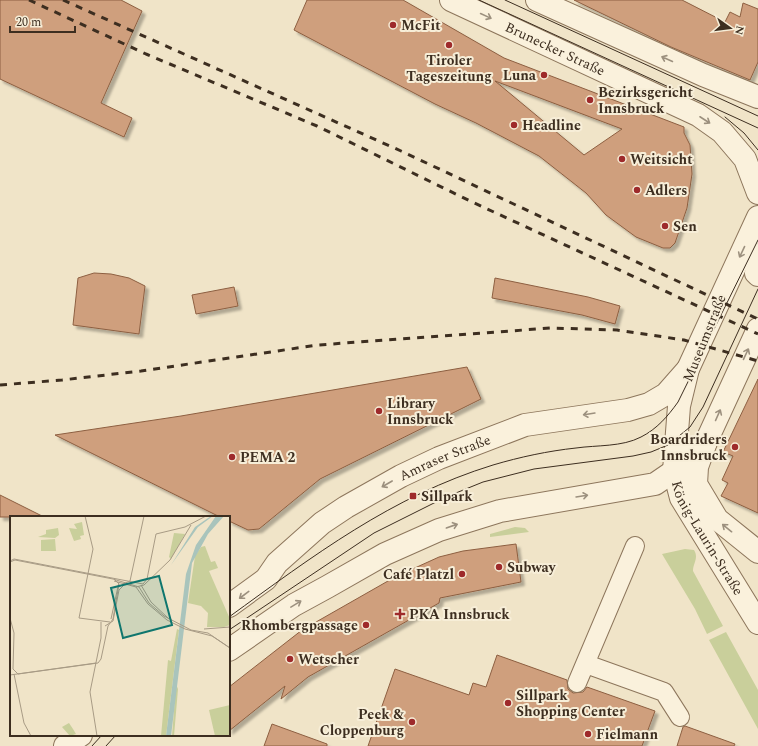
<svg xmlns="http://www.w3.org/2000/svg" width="758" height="746" viewBox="0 0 758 746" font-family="Spectral,serif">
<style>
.green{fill:#c9cf9b}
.building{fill:#cf9f7d;stroke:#8d5f41;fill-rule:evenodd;filter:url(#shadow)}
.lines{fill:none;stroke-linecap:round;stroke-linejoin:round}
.pedestrian-casing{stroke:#8d765c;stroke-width:20}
.tertiary-casing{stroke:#8d765c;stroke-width:24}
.pedestrian{stroke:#faf1dc;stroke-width:18}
.tertiary{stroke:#faf1dc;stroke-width:22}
.tram{stroke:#3d2e20;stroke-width:1}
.rail{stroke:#3d2e20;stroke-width:3;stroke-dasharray:7 7;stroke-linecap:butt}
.oneway{stroke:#9c907e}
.poi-dot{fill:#9e2a2b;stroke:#f7eed8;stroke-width:1.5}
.labels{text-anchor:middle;stroke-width:4;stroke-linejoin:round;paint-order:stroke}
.poi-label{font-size:14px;font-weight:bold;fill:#3d2e20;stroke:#f7eed8;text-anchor:start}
.street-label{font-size:14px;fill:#3d2e20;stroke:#f7eed8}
.inset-road{fill:none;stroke:#a89b85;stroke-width:1}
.view{fill:#0f766e;fill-opacity:0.15;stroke:#0f766e;stroke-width:2}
.inset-edge{fill:none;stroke:#3d2e20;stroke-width:2}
</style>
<defs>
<filter id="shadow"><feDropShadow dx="3.5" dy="3.5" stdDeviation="1" flood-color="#0004"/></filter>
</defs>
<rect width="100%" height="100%" fill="#f0e4c8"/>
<path class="green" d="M515,527L525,528L529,532L490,537V534Z
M685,549L694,550C699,558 693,563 693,571L723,626L707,634L695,609L662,554Z
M726,632L758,690V729L709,640Z"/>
<path class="building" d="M0,0H121L142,11L101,103L132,118L124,137L0,79Z
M307,0H403L504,58L684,127V133L690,145L692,174L687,208L675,243L670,248H663L636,237L606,215L586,193L539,156L476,123L435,104L294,30ZM495,81L622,129L584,155Z
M574,0H682L725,22L730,12L740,17L743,3L758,9V62L750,80L671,47Z
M94,273L111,274L129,278L145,286L139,334L73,325L78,278Z
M495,278L588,297L620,306L615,324L582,315L492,298Z
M234,287L238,306L196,314L192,295Z
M467,367L481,399L320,479L259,529L248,530L229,521V517H220L55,435L181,416Z
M758,379V513L721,496L728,483L722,480L733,456L723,452Z
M0,495L44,517H0Z
M516,544L521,582L440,598L439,603L308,677L281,699L285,686L229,731V687L302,630L395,577L439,557L463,551Z
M497,655L567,680L568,689L573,693L583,692L587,687L655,711L642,746H368L395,669L469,695L473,683L486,687Z
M272,724L327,744V746H264Z
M685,726L735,744L734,746H677L683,727Z"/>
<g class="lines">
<g class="pedestrian-casing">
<path id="pedestrian" d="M586,664L664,692L680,717
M577,683L635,546"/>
</g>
<g class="tertiary-casing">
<g id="tertiary">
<path id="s1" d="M451,0L698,115L722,132L745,159L758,193"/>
<path d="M537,0L703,75L758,97"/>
<path id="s2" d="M758,217L688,369L679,406L674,471L681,498L758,623"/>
<path d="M758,255L756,273L758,275"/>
<path d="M758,329L706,442L697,467L696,484L717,519L758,552"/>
<path id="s3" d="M229,606L266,579L277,563L322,523L346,507L401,476L439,458L525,425L628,410L649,404L666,394L688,369"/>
<path d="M229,650L294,605L327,587L385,554L439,530L500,511L655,484L674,471L706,442"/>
<path d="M65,746L81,735"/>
</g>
</g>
<use href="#pedestrian" class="pedestrian"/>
<use href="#tertiary" class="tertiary"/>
<path class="tram" d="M479,0L758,128
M505,0L758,116
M725,117L744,133L758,150
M229,617C313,556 392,496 493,465C520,457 548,451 576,448C597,445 622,447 641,437C657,429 668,416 678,402L758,240
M229,630L374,533L446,497L483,482L534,469L633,456L651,452L668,445L690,427L703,407L758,289
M92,746L102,735
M106,746L116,735"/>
<path class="rail" d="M29,0L146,54L317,126L470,201L758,334
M63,0L401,151L758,319
M0,385L62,380L141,371L318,345L551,328L617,330L684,340L758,361"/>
</g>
<defs><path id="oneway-shaft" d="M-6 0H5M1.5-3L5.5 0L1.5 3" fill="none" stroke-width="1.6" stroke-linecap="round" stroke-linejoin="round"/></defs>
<g class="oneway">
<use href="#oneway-shaft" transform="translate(486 16) rotate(25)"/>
<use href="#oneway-shaft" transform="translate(667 59) rotate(-156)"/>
<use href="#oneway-shaft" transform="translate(705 120) rotate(33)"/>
<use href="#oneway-shaft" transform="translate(742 252) rotate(115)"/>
<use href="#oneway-shaft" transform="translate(746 354) rotate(-65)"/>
<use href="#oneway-shaft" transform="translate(589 414) rotate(171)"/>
<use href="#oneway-shaft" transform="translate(718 415) rotate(-66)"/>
<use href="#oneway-shaft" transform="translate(387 484) rotate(150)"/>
<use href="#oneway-shaft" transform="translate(582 496) rotate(-9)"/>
<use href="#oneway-shaft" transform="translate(452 526) rotate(-19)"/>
<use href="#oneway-shaft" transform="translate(727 528) rotate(-141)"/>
<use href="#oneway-shaft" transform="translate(244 595) rotate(143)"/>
<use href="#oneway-shaft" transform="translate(296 604) rotate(-31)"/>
</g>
<g class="poi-dot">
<circle cx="393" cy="25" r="4"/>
<circle cx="449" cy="45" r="4"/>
<circle cx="544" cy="75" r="4"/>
<circle cx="590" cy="100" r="4"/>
<circle cx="514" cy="125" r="4"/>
<circle cx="622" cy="159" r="4"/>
<circle cx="637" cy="190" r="4"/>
<circle cx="665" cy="226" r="4"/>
<circle cx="379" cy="411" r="4"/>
<circle cx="735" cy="447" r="4"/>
<circle cx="232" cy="457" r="4"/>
<rect x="409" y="492" width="8" height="8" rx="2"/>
<circle cx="499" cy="567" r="4"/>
<circle cx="462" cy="574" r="4"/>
<path d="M398 608h4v4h4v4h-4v4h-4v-4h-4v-4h4z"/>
<circle cx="366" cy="625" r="4"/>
<circle cx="290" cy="659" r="4"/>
<circle cx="508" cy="703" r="4"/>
<circle cx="412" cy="722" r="4"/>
<circle cx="588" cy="734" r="4"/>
</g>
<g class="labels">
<g class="poi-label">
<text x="401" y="30">McFit</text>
<text x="449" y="65" text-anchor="middle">Tiroler<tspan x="449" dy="16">Tageszeitung</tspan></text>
<text x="536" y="80" text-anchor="end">Luna</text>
<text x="598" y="97">Bezirksgericht<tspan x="598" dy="16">Innsbruck</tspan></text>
<text x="522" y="130">Headline</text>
<text x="630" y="164">Weitsicht</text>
<text x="645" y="195">Adlers</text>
<text x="673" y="231">Sen</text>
<text x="387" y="408">Library<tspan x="387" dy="16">Innsbruck</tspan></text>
<text x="727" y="444" text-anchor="end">Boardriders<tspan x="727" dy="16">Innsbruck</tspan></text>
<text x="240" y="462">PEMA 2</text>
<text x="421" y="501">Sillpark</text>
<text x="507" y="572">Subway</text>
<text x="454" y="579" text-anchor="end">Café Platzl</text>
<text x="409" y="619">PKA Innsbruck</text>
<text x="358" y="630" text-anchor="end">Rhombergpassage</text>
<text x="298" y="664">Wetscher</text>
<text x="516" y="700">Sillpark<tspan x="516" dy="16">Shopping Center</tspan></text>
<text x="404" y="719" text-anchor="end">Peek &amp;<tspan x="404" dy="16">Cloppenburg</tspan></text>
<text x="596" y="739">Fielmann</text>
</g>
<g class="street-label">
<text dy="5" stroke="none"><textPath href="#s1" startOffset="115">Brunecker Straße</textPath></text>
<text transform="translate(704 338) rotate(-68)" y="5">Museumstraße</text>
<text dy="5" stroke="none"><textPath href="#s3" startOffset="265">Amraser Straße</textPath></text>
<text dy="5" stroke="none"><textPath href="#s2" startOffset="346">König-Laurin-Straße</textPath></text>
</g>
</g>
<g transform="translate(10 516)">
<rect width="220" height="220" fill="#f0e4c8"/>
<path d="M72,6L74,19L70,20L71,23L64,25L59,12L67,13L64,8ZM48,12L49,19L45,22L28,21L36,18V14ZM164,17L175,18L161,43L159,41ZM45,23L46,35H31V24ZM195,30L201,46L205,45L208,52L199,55L220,103V109L214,111H197L198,97L191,90L178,87L185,40L191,31ZM167,113L169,114L156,220H151L158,144L161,145ZM166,168L168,173L164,220H162ZM220,189V220H205L199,194ZM59,207L63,213L66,218L60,220L52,211Z" fill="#c9cf9b"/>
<path d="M201,0H203L188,11L161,49L185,11ZM206,0H214L198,18L182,47L161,220H156L176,58L186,29Z" fill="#a9c4bc"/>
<path class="inset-road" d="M75,0L83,33L69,102L100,106M0,45L4,43L133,68L137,63L146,18L175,11L196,0M0,46L5,44L103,63L129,71L139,87L154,100L181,114L198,117L220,132M104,65L126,71L134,69L160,44L181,9M113,68L120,65L134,0M131,69L141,86L159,103M126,71L138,88L157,104L175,113L202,120L220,132M0,102L4,117L3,153L8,158L88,147L91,143L98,110L103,103L109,68L104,63M101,103L109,66M95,110L103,105L109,74L115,68M194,113L220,111M4,158L14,207L21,220M0,159L86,147M87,220L80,176L91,122V106"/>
<path class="view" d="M149,60L162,109L113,122L101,72Z"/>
<rect width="220" height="220" class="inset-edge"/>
</g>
<g transform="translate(730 28) rotate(104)" stroke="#f7eed8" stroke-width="3" paint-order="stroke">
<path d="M0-3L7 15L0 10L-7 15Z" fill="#3d2e20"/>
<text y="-6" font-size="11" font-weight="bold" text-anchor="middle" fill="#3d2e20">N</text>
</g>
<path d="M10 26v6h65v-6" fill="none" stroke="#3d2e20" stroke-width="2"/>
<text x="16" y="26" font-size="12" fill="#3d2e20" stroke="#f7eed8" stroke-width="3" paint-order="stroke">20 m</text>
</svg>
